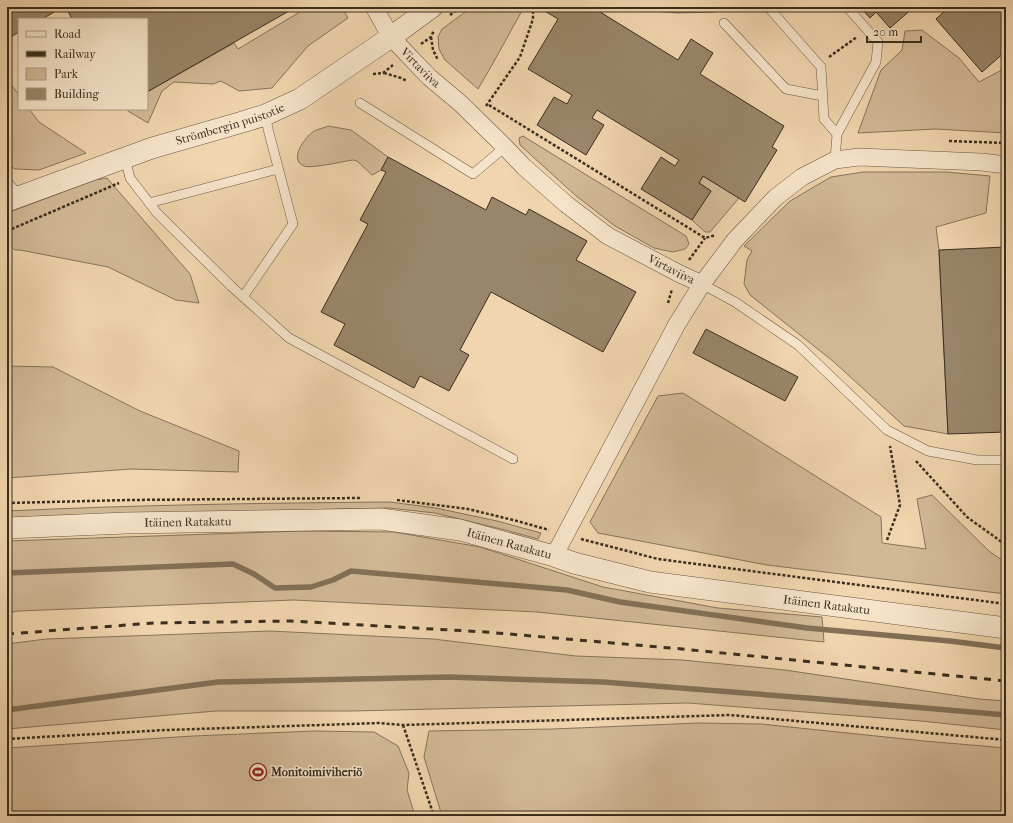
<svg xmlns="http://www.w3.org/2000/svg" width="1013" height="823" viewBox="0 0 1013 823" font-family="'IM FELL French Canon',serif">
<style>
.green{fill:#d2b996;stroke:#86745a}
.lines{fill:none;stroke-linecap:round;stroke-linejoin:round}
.stream{stroke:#827057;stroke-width:5.5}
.building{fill:#998569;stroke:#392e1f}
.service-casing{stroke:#675843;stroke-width:10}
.minor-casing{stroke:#675843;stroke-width:18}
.tertiary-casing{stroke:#675843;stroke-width:22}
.path{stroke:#392e1f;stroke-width:2.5;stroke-dasharray:3 2;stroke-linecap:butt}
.service{stroke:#f6e4ca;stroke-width:9}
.minor{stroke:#f6e4ca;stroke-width:17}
.tertiary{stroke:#f6e4ca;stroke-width:21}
.rail{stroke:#392e1f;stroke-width:3;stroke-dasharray:7 7;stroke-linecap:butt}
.labels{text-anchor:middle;stroke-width:3;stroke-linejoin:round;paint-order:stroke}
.street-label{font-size:12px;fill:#392e1f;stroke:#f6e4ca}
.poi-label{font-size:12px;font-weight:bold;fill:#392e1f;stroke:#f6e4ca;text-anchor:start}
</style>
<rect width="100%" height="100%" fill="#f1d5ae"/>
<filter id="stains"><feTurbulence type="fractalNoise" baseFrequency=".005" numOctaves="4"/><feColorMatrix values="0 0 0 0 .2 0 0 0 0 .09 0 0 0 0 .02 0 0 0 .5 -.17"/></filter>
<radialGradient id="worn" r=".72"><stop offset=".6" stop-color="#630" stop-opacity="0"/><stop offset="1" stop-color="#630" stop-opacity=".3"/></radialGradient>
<path class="green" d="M308,7H342L348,18L308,46L272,88L239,91L221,81L213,84L174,82L162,91L148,123L128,111L127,109H147V92L234,43L238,49Z
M472,7H524L492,65L478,89L445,60L439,49L438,37L442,29Z
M621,7H734L714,12L677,13L654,11H628Z
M922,30L959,58L979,82L1000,71L1006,64V133L936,129L858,133L881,70L902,50L905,31Z
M7,79L19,95V109H29L39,122L86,153L39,170L15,169L7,164Z
M328,126L351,130L388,157L381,170L372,175L357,161L353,160C344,161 312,169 304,166C288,160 305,137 314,131C318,129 324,128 328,126Z
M523,136L686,236L689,244L685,249L673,252L654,248L615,226L575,195L520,145L519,138Z
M863,172H946L990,176L986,213L936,227L939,250L948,434L904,426L834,362L750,295L744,284L747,260L752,251L744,246L790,201L831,177Z
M703,176L739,198L710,232H705L692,220L711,191L699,183Z
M107,178L190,274L199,303L176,300L108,267L20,250H15L7,243V213L95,180Z
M7,366L53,367L140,411L239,451L238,472L131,469L7,478Z
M683,393L881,517L882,543L926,549L917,499L932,495L989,551L1006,563V594L767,565L598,533L590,522L658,396Z
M390,502L436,508L497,521L541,533L538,539L509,531L435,513L389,508L71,515L7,518V511C135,505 262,503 390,502Z
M301,531L394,532L480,547L603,587L718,608L822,617L824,642L537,612L294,600L19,611L7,613V541Z
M270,631L433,639L576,656L682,660L785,670L979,699L1006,701V730L921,721L688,703L352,711H216L7,729V644L46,639Z
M699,723L761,724L924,741L1006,748V816H442L424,757L429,731L553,729Z
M314,731L374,732L398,746L409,773L407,790L415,816H7V748L193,736Z"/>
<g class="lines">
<path class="stream" d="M7,573L233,564L254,574L275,588L311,587L333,580L351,571L567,590L620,602L807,628L950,641L1006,648
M7,710L218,682L449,677L603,682L820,699L1006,715"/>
</g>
<path class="building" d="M7,7H63L42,19H19V32L7,39Z
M66,7H296L147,92V19H72Z
M544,7H592L678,60L691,39L713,53L700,74L784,126L772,147L777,150L745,202L703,176L699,183L711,191L692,220L641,189L661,157L675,166L679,160L597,110L592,118L604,125L586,155L537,125L554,97L567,104L572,95L528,69L558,19L543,10Z
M860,7H914L890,28L876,12L870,18Z
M947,7H1002L1006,11V51L982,72L936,19L948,8Z
M388,157L486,210L492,197L526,215L529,209L587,241L576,260L636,292L603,352L491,292L460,350L469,355L449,391L420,376L414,388L334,345L345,324L321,312L368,224L360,220L386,172L381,170Z
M1006,247V432L948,434L939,250Z
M706,329L798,377L785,401L693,353Z"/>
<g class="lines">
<g class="service-casing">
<path id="service" d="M768,7L821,67L824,119L837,134
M724,23L786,89L823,96
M360,103L473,174L505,147
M125,158L130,178L157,213L231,286L289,338L513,459
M835,160L837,134L876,62L878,42L847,7
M7,182L20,196
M149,203L278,169
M702,284L735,302L798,345L887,430L928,451L977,460H1006
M243,297L293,224L269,133L265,115"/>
</g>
<g class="minor-casing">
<g id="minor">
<path id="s1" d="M374,7L391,37L407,54L429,77L460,103L505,147L524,167L566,204L608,236L680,274L702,284L735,240L775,198L802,177L835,160L859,157L982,162L1006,165"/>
<path d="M554,556L677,324L702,284"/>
</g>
</g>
<g class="tertiary-casing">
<g id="tertiary">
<path id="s2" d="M7,201L152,148L239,123L265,115L300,99L391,37L432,7"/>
<path id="s3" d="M7,528L126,523L381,519L460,530L554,556L574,563L650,582L1006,628"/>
</g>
</g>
<path class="path" d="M450,15L461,7
M431,37L433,50L438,60
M421,44L431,37L434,30
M829,57L857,37
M384,73L401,78L407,81
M373,74L383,73L393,65
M489,105L705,238L716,235
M486,106L520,57L533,19V7
M949,141L1006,143
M7,231L119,183
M689,260L705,238
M668,303L672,289
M916,461L967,517L1006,545
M397,500L468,509L517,521L549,530
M7,503L130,500L360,498
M581,539L658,559L1006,604
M887,540L900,505L890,446
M403,725L434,816
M7,739L166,730L321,725L379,723L403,725L730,715L1006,740"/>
<use href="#service" class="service"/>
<use href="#minor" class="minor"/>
<use href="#tertiary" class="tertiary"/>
<path class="rail" d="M7,634L154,623L291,621L486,632L682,649L1006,681"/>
</g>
<defs>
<g id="stadium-ring" transform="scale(0.9)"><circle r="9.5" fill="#f6e4ca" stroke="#8f2418" stroke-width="1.5"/><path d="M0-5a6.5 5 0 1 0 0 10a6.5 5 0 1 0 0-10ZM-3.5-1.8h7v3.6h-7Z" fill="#8f2418"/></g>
</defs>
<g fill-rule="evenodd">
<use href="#stadium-ring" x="258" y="772"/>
</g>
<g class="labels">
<g class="street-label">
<text dy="4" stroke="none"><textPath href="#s1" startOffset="77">Virtaviiva</textPath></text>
<text dy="4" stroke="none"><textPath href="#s2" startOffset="236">Strömbergin puistotie</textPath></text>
<text dy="4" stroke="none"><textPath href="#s1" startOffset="401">Virtaviiva</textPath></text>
<text dy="4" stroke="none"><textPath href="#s3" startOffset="181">Itäinen Ratakatu</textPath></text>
<text dy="4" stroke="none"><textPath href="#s3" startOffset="505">Itäinen Ratakatu</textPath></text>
<text dy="4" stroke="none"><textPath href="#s3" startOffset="829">Itäinen Ratakatu</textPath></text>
</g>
<g class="poi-label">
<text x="271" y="776">Monitoimiviheriö</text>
</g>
</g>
<rect width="1013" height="823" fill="none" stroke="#f1d5ae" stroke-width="24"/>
<rect x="8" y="8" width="997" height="807" fill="none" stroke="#392e1f" stroke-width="2"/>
<rect x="12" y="12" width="989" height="799" fill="none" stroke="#392e1f"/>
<rect x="18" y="18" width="130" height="92" fill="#f6e4ca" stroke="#aa9b86"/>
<rect x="26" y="31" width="20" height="6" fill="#f6e4ca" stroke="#aa9b86"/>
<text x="54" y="38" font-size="12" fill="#392e1f">Road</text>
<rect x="26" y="51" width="20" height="6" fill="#392e1f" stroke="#aa9b86"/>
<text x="54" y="58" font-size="12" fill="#392e1f">Railway</text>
<rect x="26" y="68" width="20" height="12" fill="#d2b996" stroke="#aa9b86"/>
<text x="54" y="78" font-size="12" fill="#392e1f">Park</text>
<rect x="26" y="88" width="20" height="12" fill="#998569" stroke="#aa9b86"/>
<text x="54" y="98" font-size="12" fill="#392e1f">Building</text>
<path d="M867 36v6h54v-6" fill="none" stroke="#392e1f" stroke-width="2"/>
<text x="873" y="36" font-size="12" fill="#392e1f" stroke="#f6e4ca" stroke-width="3" paint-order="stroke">20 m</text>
<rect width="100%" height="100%" filter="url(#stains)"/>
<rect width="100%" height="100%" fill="url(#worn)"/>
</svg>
